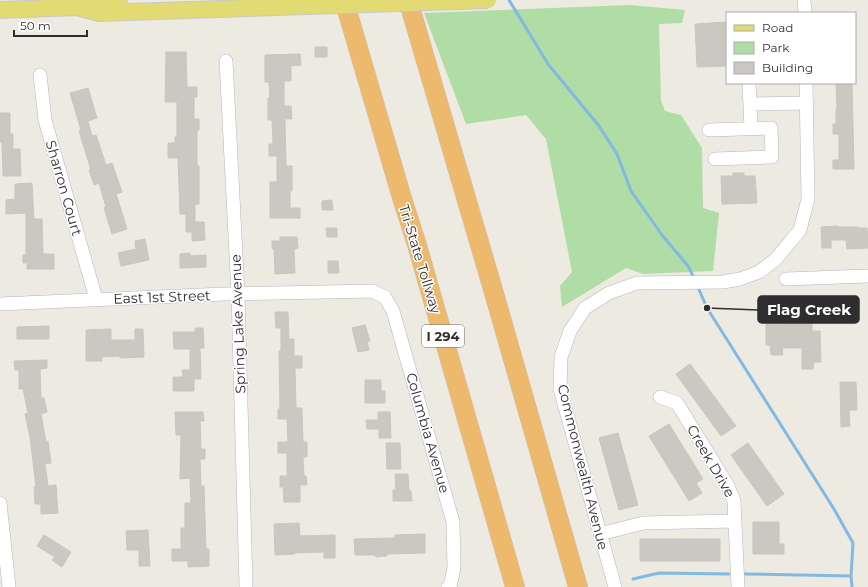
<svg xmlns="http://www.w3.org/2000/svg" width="868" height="587" viewBox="0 0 868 587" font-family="Montserrat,sans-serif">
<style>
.green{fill:#afdda5}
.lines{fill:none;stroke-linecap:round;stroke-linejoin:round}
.stream{stroke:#82b9e2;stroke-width:3}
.building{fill:#cac8c0;stroke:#c9c6bb}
.minor-casing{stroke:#b5b6c0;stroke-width:14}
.major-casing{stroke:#c9c9c9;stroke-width:18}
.highway-casing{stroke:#c9c9c9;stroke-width:20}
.minor{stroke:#fff;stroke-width:13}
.major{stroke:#e2da72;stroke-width:16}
.highway{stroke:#edb96d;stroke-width:19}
.major-bridge-casing{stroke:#c9c9c9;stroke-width:18;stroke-linecap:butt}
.major-bridge{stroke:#e2da72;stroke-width:16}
.labels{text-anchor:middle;stroke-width:3;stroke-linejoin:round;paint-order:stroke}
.shield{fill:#fff;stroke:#6d6d6d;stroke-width:1}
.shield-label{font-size:13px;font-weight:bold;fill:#2e2e2e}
.street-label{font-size:14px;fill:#2e2e2e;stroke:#fff}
.leader{fill:none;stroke:#2e2e2e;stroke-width:1.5}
.callout-dot{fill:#2e2e2e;stroke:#fff;stroke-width:1.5}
.callout{fill:#2e2e2e;stroke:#2e2e2e;stroke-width:1.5}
.callout-label{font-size:15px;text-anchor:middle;font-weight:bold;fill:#fff}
</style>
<rect width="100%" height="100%" fill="#edeae2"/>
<path class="green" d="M630,5L685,10L682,23L659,24L661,101L665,111L681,115L702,148L703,208L719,213L713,271L643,274L626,268L562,307L560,286L572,272L546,139L526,115L466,124L424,13Z"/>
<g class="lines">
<path class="stream" d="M509,0L548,64L599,126L617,154L631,191L662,235L688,266L694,278
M697,285L707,308L834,509L853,543L851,576L852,587
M745,574L851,576
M633,579L659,573L729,574"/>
</g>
<path class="building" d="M727,22V66L697,67L695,24Z
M315,47H327V57H315Z
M166,52H186L187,87H197V97H194V119H199V130H197V166H199V204H195V222H204L205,240L192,241V232H186V214H180L178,158H168V143H175V137H177V102H165Z
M300,54L301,65L291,66V81H284V106H291L292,119H285L286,166H292V191H290V208H300V218H270V182H277V156H269V144H273L272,120H268V98H270L269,82H265V55Z
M836,83H852L854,169H833V160H839V134H833V124H836V109H837Z
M88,88L97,118L88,121L92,136L96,135L106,165L112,163L122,192L116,194L127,229L112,234L104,208L106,207L99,183L94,185L89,170H91L79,131L81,130L70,93Z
M0,113H10V134H13V149H20L21,176H3L2,142H0Z
M733,173H744V176H755L757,203L722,204L721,176H733Z
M32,183L34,219H42L43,254H54V269H27V263H23V255H26V213L6,214V200L15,199V184Z
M332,200L333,210H322V201Z
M838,226V227H858V228H867L868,248L847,249L846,240H831V248H822L821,227Z
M326,228H337V237H327Z
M280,237H297L298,248L294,249L295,273L275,274L274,249H272V241H280Z
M145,239L149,260L121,266L118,253L136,249L135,241Z
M190,253V256L206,255V267L180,268V254Z
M328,261H338L339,273H328Z
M275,312H288L289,339H294V356H302V368H295L296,408H302L303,442H307V457H303L304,476H306L307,485H300V502H284L283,487H280V476H287V453H278V442H288L287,419H278V409H280L279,351H281V328H276Z
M812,315V331H820L821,362H814L813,369H802V348H782L783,355H771L770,345H766V324H781V316Z
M365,325L370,341L367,342L369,350L358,352L352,328Z
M49,326V339H17V327Z
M195,328H203L204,348H200L201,379H194V391H173V377H183L182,370H190V349H174L173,332H195Z
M111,329V340H135V329H143L144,357L120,358V356L101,357L102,361H86V330Z
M47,360V368L40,369L41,398H44L47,412L41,414L46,442L48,441L51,463L45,464L48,486L56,485L58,513L41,514V504H35L34,487H36L30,437L25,414L28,413L23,389H19V370H15L14,361Z
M690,364L736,426L721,436L676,374Z
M365,380H381V391H385V403H365Z
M840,382H856L857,410H849L850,426L841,427Z
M175,412H203L204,421H200L201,449H205V459H200L201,486H204L206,549H209V566L188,567V561H172V549H181V528H185V503H191L190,478L180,479L181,435H176Z
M378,412H390L391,438H379V429H367L366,420H378Z
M669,424L703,479L696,483L702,493L689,501L649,436Z
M618,433L638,505L619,510L599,438Z
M386,443H400L401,469H387Z
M748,443L784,494L767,506L731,455Z
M395,474H408L409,491H411L412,501H393V490H396Z
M753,522H779V544H784V554H753Z
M299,523L300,536L335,535V558H324V552L294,553L295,554L275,555L274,524Z
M148,530L150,566H139V550H127L126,531Z
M425,534V553L387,554V556L376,557L375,555H355L354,539L395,538V535Z
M44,535L71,552L62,567L52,560L55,557L37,546Z
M640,539H720V561H640Z"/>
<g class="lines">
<g class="minor-casing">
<path id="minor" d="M804,0L805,13
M226,61L238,294L246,587
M40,75L45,120L96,299
M749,83L751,128
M750,104L807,103
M709,130L771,128L772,157L715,159
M786,279L868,276
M0,304L224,294L372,291L385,297L393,311L453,522L454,568L450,587H448
M660,397L677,403L728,486L734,501L738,587
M0,503L9,587
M600,534L643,523L735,521
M615,587L560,389L561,357L570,331L585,308L609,293L637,283L723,282L740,279L759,272L776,259L800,230L808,199L806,83"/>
</g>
<g class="major-casing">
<path id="major" d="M77,7L99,13L308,6
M0,10L77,7L98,1L119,0"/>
</g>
<g class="highway-casing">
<path id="highway" d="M344,0L402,198L417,245L515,587
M408,0L494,293L578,587"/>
</g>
<use href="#minor" class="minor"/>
<use href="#major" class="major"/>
<use href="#highway" class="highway"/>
<g class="major-bridge-casing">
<path id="major-bridge" d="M308,6L488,0"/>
</g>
<use href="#major-bridge" class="major-bridge"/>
</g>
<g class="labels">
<rect class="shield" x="422" y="325" width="42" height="22" rx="3"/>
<g class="shield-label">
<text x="443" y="341">I 294</text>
</g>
<g class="street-label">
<text transform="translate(64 188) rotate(74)" y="5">Sharron Court</text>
<text transform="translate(420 259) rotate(73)" y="5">Tri-State Tollway</text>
<text transform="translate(162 297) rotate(-2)" y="5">East 1st Street</text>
<text transform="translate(238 324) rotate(-92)" y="5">Spring Lake Avenue</text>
<text transform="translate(428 433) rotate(74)" y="5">Columbia Avenue</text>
<text transform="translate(711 461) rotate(60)" y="5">Creek Drive</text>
<text transform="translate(583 467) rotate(76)" y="5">Commonwealth Avenue</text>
</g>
</g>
<path class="leader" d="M707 308L758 310"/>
<circle class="callout-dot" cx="707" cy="308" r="4"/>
<rect class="callout" x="758" y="296" width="101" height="27" rx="4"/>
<g class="callout-label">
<text x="809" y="315">Flag Creek</text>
</g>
<rect x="726" y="12" width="130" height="72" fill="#ffffff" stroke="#ababab"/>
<rect x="734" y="25" width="20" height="6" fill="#e2da72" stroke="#ababab"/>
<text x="762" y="32" font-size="12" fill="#2e2e2e">Road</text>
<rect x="734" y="42" width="20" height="12" fill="#afdda5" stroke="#ababab"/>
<text x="762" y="52" font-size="12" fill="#2e2e2e">Park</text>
<rect x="734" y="62" width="20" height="12" fill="#cac8c0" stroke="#ababab"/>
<text x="762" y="72" font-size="12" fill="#2e2e2e">Building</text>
<path d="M14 30v6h73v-6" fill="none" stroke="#2e2e2e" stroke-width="2"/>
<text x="20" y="30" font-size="12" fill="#2e2e2e" stroke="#ffffff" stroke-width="3" paint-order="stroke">50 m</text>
</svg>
